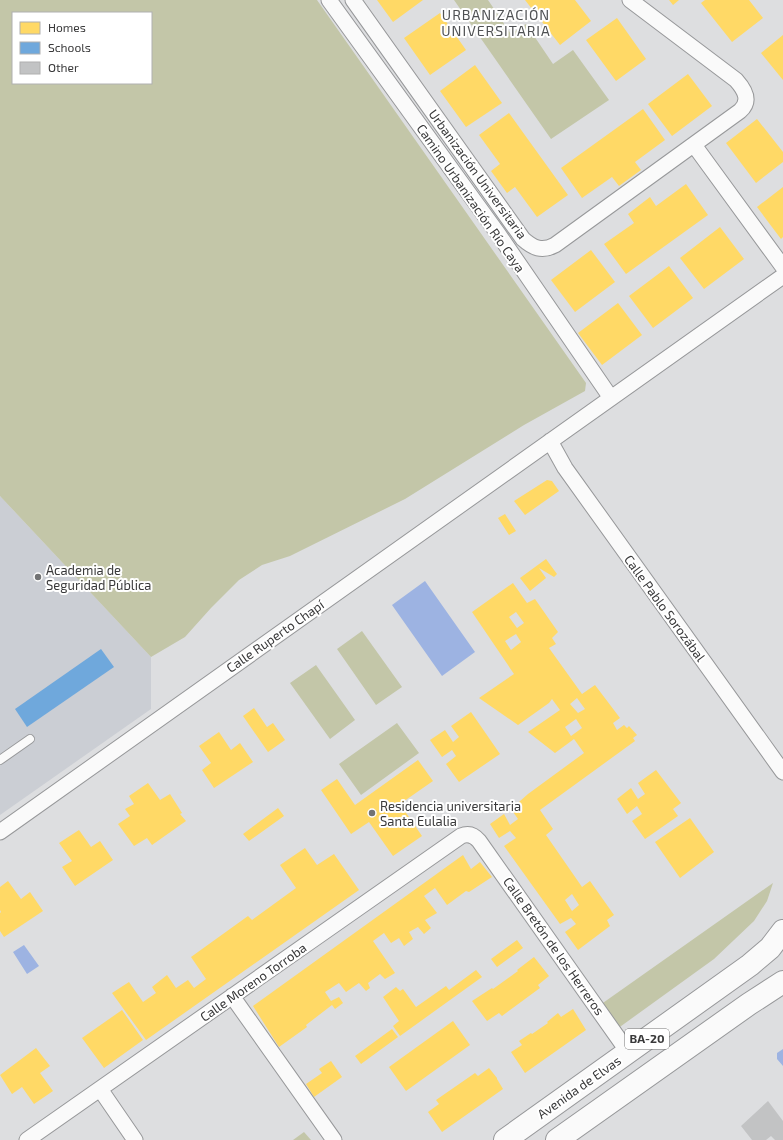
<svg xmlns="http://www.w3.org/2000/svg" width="783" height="1140" viewBox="0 0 783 1140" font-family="'Exo 2',sans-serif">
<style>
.built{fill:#cbced4}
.green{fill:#c3c6a8;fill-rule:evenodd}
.water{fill:#9db3e2}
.homes{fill:#ffd966;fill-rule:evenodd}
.schools{fill:#6fa8dc}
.building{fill:#c2c3c4}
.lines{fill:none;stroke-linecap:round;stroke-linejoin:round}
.service-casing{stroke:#97989a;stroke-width:10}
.minor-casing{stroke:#97989a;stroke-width:17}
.trunk-casing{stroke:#97989a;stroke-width:24}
.service{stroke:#fafafa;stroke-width:8}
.minor{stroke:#fafafa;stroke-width:15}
.trunk{stroke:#fafafa;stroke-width:22}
.poi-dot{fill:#727374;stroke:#fff;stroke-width:1.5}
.labels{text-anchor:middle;stroke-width:4;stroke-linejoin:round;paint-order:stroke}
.shield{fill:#fff;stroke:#747475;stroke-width:1}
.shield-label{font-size:12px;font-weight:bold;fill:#39393a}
.street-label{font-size:13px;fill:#39393a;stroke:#fff}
.poi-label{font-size:13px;fill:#39393a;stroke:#fff;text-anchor:start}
.neighbourhood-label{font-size:14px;letter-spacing:1px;fill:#4f5153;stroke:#fff}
</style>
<rect width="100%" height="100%" fill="#dddee0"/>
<path class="built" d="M0,496L151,657V709L0,815Z"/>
<path class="green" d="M0,0H317L586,383L585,391L524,425L405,499L290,556L262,565L239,580L211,608L185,637L151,657L0,496ZM13,13H151V83H13Z
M454,0H488L511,34L526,24L553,64L573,50L609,100L551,139Z
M362,631L402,687L376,705L337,649Z
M316,665L355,720L330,739L290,683Z
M397,723L419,753L361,795L339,764Z
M773,883L767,901L754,921L714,959L617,1029L600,1005Z
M304,1132L311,1140H293Z"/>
<path class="water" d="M425,581L475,652L442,676L392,605Z
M24,945L39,966L27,974L13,952Z
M783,1049V1066L777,1059V1053Z"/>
<path class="homes" d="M377,0H423L393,22Z
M525,0H575L591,21L560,45Z
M669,0H679L673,5Z
M705,0H749L763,18L732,42L701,3Z
M440,13L466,50L430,75L404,38Z
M617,18L646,59L616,81L586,40Z
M783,35V80L761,53Z
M475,65L502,103L466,127L440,91Z
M688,74L712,106L672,136L648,104Z
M643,109L665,140L635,162L641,170L619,186L612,177L582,198L561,168Z
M509,113L568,195L537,217L515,187L507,193L491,171L500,164L479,135Z
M757,119L783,152V162L756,183L726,143Z
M686,184L708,215L626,274L604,244L634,223L628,214L650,197L656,206Z
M783,187V237L781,239L757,207Z
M720,227L744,259L704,289L680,258Z
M591,250L615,282L575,312L551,280Z
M669,266L693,298L653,328L629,296Z
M618,303L642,335L602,365L578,333Z
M547,480L552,481L559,491L525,515L514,501Z
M505,514L516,531L509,535L498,518Z
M546,559L557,574L554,577L539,568L546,578L530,591L520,578Z
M513,583L527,603L535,599L558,632L552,638L556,644L549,648L582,694L595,685L620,718L613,723L617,730L624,725L627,728L629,726L637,735L633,738L635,741L540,810L553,829L546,835L582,887L590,881L614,915L607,920L610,926L578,950L565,932L576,924L571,918L560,924L504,846L516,838L510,831L499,838L490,824L504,814L510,825L518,819L511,809L528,794L584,753L574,739L555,753L528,732L560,710L552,699L549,703L518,725L479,698L514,674L472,612ZM516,612L524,623L517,628L509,617ZM516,634L521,642L511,650L505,641ZM577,698L585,709L578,713L570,704ZM576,719L582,728L571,736L565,727ZM572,894L579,905L572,911L565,900Z
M254,708L267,727L273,723L285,740L268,752L243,716Z
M471,712L500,754L459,782L446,764L456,756L452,750L442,757L430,740L445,730L453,742L459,737L451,726Z
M219,732L231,750L240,743L253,762L214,788L202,770L211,763L199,746Z
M418,760L433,781L400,804L422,836L393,856L369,822L351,834L321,790L337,779L355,805Z
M656,770L681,803L673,809L678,816L645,839L632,821L642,814L637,806L627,814L617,799L631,788L638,799L645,794L638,783Z
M148,783L160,800L170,794L182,813L180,814L186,821L152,845L147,838L134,846L118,824L130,816L125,809L134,804L129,796Z
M278,808L284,816L249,841L243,834Z
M690,818L714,852L680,878L655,842Z
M79,830L91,847L100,841L113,860L75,886L62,867L72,861L59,843Z
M305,848L317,865L334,854L359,890L146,1040L112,993L129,982L143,1002L156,993L152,987L167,975L176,988L188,980L194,988L206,979L191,957L248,916L252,920L296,888L280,865Z
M463,855L471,869L480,862L492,877L469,892L466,891L447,905L435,888L424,896L437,913L425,920L431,928L424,934L418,927L409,932L413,939L404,946L399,938L391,943L384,933L373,941L395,973L385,979L380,974L368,983L370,988L366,991L359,983L346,992L339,983L325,992L331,1001L339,997L343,1003L335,1009L332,1005L306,1025L307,1027L279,1047L253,1006Z
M8,881L21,899L30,892L43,911L4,937L0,931V913L1,912L0,910V887Z
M517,940L523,948L497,967L491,959Z
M534,957L549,976L538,985L540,988L502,1016L499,1013L487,1021L472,1001L492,988L493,989L518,971L517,970Z
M476,970L482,977L400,1036L393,1026L399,1021L383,997L396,987L400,991L403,989L416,1007L446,986L449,990Z
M573,1009L586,1030L525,1073L511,1052L522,1045L519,1041L531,1033L532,1034L548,1023L547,1022L558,1013L561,1017Z
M122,1010L143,1040L104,1068L82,1038Z
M453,1021L470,1045L406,1091L389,1067Z
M392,1029L398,1037L361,1064L355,1056Z
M36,1048L50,1066L40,1073L53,1091L34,1104L22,1087L12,1094L0,1075Z
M331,1061L342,1077L314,1097L306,1084L322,1073L319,1069Z
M489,1068L497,1078V1079L503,1089L442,1132L428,1112L439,1104L436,1100L475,1073L478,1076Z"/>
<path class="schools" d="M101,649L114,667L27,727L15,709Z"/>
<path class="building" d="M768,1101L783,1121V1140H775L771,1136L766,1140H752L741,1126Z"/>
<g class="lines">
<g class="service-casing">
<path id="service" d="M0,760L30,739"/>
</g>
<g class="minor-casing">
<path id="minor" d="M329,0L499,235L611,398
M353,0L523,239C533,248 542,252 555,245L740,111C751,101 745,90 736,80L630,0
M694,145L783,267
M550,441L565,468L783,772
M0,832L783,276
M232,996L334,1140
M100,1089L135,1140
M27,1140L461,836C468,833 474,835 479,841L628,1052"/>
</g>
<g class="trunk-casing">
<path id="trunk" d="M505,1140L750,965L770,948L783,931
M557,1140L749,1004L783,982"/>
</g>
<use href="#service" class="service"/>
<use href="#minor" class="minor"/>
<use href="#trunk" class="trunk"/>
</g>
<g class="poi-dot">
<circle cx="38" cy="577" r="4"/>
<circle cx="372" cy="813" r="4"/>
</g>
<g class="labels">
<rect class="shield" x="625" y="1029" width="44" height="20" rx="3"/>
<g class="shield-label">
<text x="647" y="1043">BA-20</text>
</g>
<g class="street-label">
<text transform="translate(478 174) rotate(54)" y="5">Urbanización Universitaria</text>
<text transform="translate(471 198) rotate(55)" y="5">Camino Urbanización Río Caya</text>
<text transform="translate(665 608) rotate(54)" y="5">Calle Pablo Sorozábal</text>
<text transform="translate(275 636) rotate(-35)" y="5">Calle Ruperto Chapí</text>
<text transform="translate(554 946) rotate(55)" y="5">Calle Bretón de los Herreros</text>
<text transform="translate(253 982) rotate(-35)" y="5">Calle Moreno Torroba</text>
<text transform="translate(579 1087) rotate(-35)" y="5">Avenida de Elvas</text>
</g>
<g class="poi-label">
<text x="46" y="575">Academia de<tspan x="46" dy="15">Seguridad Pública</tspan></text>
<text x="380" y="811">Residencia universitaria<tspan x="380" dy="15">Santa Eulalia</tspan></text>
</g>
<g class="neighbourhood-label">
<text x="496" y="20">URBANIZACIÓN<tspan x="496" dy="16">UNIVERSITARIA</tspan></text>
</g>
</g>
<rect x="12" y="12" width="140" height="72" fill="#ffffff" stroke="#b0b0b0"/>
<rect x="20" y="22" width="20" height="12" fill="#ffd966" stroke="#b0b0b0"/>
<text x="48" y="32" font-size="12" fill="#39393a">Homes</text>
<rect x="20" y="42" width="20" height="12" fill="#6fa8dc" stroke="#b0b0b0"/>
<text x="48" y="52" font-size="12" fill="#39393a">Schools</text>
<rect x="20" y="62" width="20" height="12" fill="#c2c3c4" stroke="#b0b0b0"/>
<text x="48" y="72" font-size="12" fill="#39393a">Other</text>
</svg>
